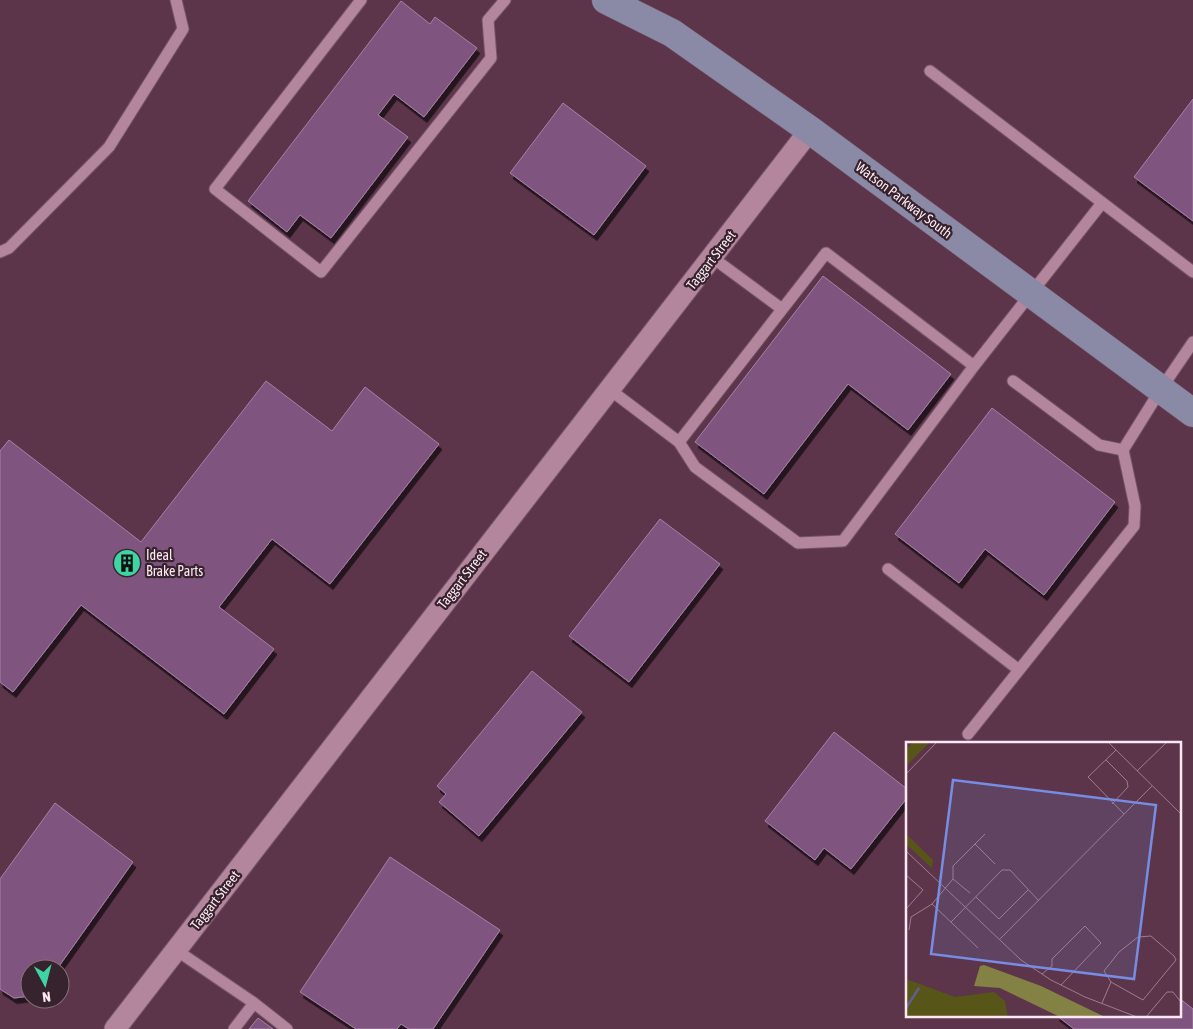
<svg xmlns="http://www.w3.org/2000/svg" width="1193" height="1029" viewBox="0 0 1193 1029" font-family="'Asap Condensed',sans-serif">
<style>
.building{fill:#7f5580;stroke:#a582a5;filter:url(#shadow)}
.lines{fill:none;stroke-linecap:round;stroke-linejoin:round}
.service-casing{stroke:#755567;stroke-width:13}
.minor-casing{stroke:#755567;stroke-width:23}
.secondary-casing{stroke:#755567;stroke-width:29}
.service{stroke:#b4869e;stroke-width:11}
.minor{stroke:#b4869e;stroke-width:21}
.secondary{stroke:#8b8aa6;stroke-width:28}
.labels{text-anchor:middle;stroke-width:4.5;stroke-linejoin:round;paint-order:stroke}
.street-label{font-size:14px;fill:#fee9f3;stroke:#36232d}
.poi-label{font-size:14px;fill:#fee9f3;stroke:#36232d;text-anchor:start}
.inset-river{fill:none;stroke:#605d91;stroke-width:2.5}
.inset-road{fill:none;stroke:#9d7d8e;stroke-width:1}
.view{fill:#778ce3;fill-opacity:0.15;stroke:#778ce3;stroke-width:2.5}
.inset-edge{fill:none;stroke:#fee9f3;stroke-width:2.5}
</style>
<defs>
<filter id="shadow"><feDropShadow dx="3" dy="5.5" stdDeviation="0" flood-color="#0009"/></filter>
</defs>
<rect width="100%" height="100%" fill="#5c354b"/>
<path class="building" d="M401,1L430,24L435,17L477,48L424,117L394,94L378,115L408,137L331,238L300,215L287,232L248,201Z
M1193,99V221L1134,177Z
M563,103L646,166L594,235L510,173Z
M823,276L951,374L908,430L848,384L764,494L695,442Z
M266,381L332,431L365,387L439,444L330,584L272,539L219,607L274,649L224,714L81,605L13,692L0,682V451L9,440L141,542Z
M992,408L1115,502L1044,595L985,549L959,583L895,534Z
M660,519L720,564L629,682L569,636Z
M532,671L582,712L479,836L439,802L446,794L437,786Z
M834,732L907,789V798L851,869L824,848L815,860L765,821Z
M55,803L133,862L57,969H30V996L14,998L0,989V879Z
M390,857L500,930L433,1029H409L401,1024L397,1029H356L300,992Z
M1179,998L1193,1009V1029H1074L1056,1015H1179Z
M258,1018L273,1029H249Z"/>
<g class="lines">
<g class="service-casing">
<path id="service" d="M361,0L215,189L321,272L491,58L488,20L505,0
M930,71L1193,272
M0,252L9,248L109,147L183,29L176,0
M713,258L782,309
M1013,381L1099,445L1123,450
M609,389L679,442L695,467L798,543L843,541L974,366L1102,203
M679,442L826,253L974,366
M888,569L1019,670
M968,734L1134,526L1135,506L1123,450L1161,389L1193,342
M176,950L254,1003L287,1029
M234,1029L254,1003"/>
</g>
<g class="minor-casing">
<path id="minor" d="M115,1029L810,130"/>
</g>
<g class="secondary-casing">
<path id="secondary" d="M606,0L672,33L810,130L1193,413"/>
</g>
<use href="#service" class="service"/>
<use href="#minor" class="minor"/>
<use href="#secondary" class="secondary"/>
</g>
<defs>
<g id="building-disc" transform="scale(1.4375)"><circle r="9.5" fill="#3ed4a3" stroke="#36232d"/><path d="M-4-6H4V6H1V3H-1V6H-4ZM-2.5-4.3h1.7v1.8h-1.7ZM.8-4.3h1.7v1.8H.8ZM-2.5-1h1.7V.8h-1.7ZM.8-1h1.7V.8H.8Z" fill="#111"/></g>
</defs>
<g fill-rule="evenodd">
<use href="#building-disc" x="127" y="563"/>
</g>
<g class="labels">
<g class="street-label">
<text transform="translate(904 200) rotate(37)" y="5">Watson Parkway South</text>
<text transform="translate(711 260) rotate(-52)" y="5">Taggart Street</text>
<text transform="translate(462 579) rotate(-52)" y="5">Taggart Street</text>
<text transform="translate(215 900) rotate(-52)" y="5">Taggart Street</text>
</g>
<g class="poi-label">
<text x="146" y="560">Ideal<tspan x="146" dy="16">Brake Parts</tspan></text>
</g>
</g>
<g transform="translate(906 742)">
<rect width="275" height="275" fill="#5c354b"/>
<path d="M7,0H24L0,24V7ZM0,92L27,118L26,126L0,102ZM0,237L49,255L88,250L99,259L102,275H0Z" fill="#585519"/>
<path d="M78,223L135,244L199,275H154L94,246L68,244L74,224Z" fill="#848144"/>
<path class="inset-river" d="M0,266L13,246"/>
<path class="inset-road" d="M202,0L275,72M210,8L182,35L218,72M200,18L221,39L222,45L206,62M231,29L261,0M0,32L31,0M69,102L89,122M0,109L115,218L145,238L179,255L231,275M0,133L17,148L0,167M47,137L64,151M70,155L93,177L122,148M45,180L96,128H104L133,159M3,188L5,175L26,162M93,198L246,44M72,206L26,162L47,137V124L79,92M136,232L146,224V217L179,184L195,201L155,243M196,261L205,240L198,229L213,210L232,195L245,194L268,214L270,218L237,258L205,240M240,275L261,250H267L275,260"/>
<path class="view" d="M47,38L250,63L228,237L25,212Z"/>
<rect width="275" height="275" class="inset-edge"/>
</g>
<g transform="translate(45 984) rotate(173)"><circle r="24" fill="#36232d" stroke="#86727c"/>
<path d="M0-4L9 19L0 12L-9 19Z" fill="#3ed4a3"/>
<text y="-8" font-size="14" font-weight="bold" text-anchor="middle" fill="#fee9f3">N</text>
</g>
</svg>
